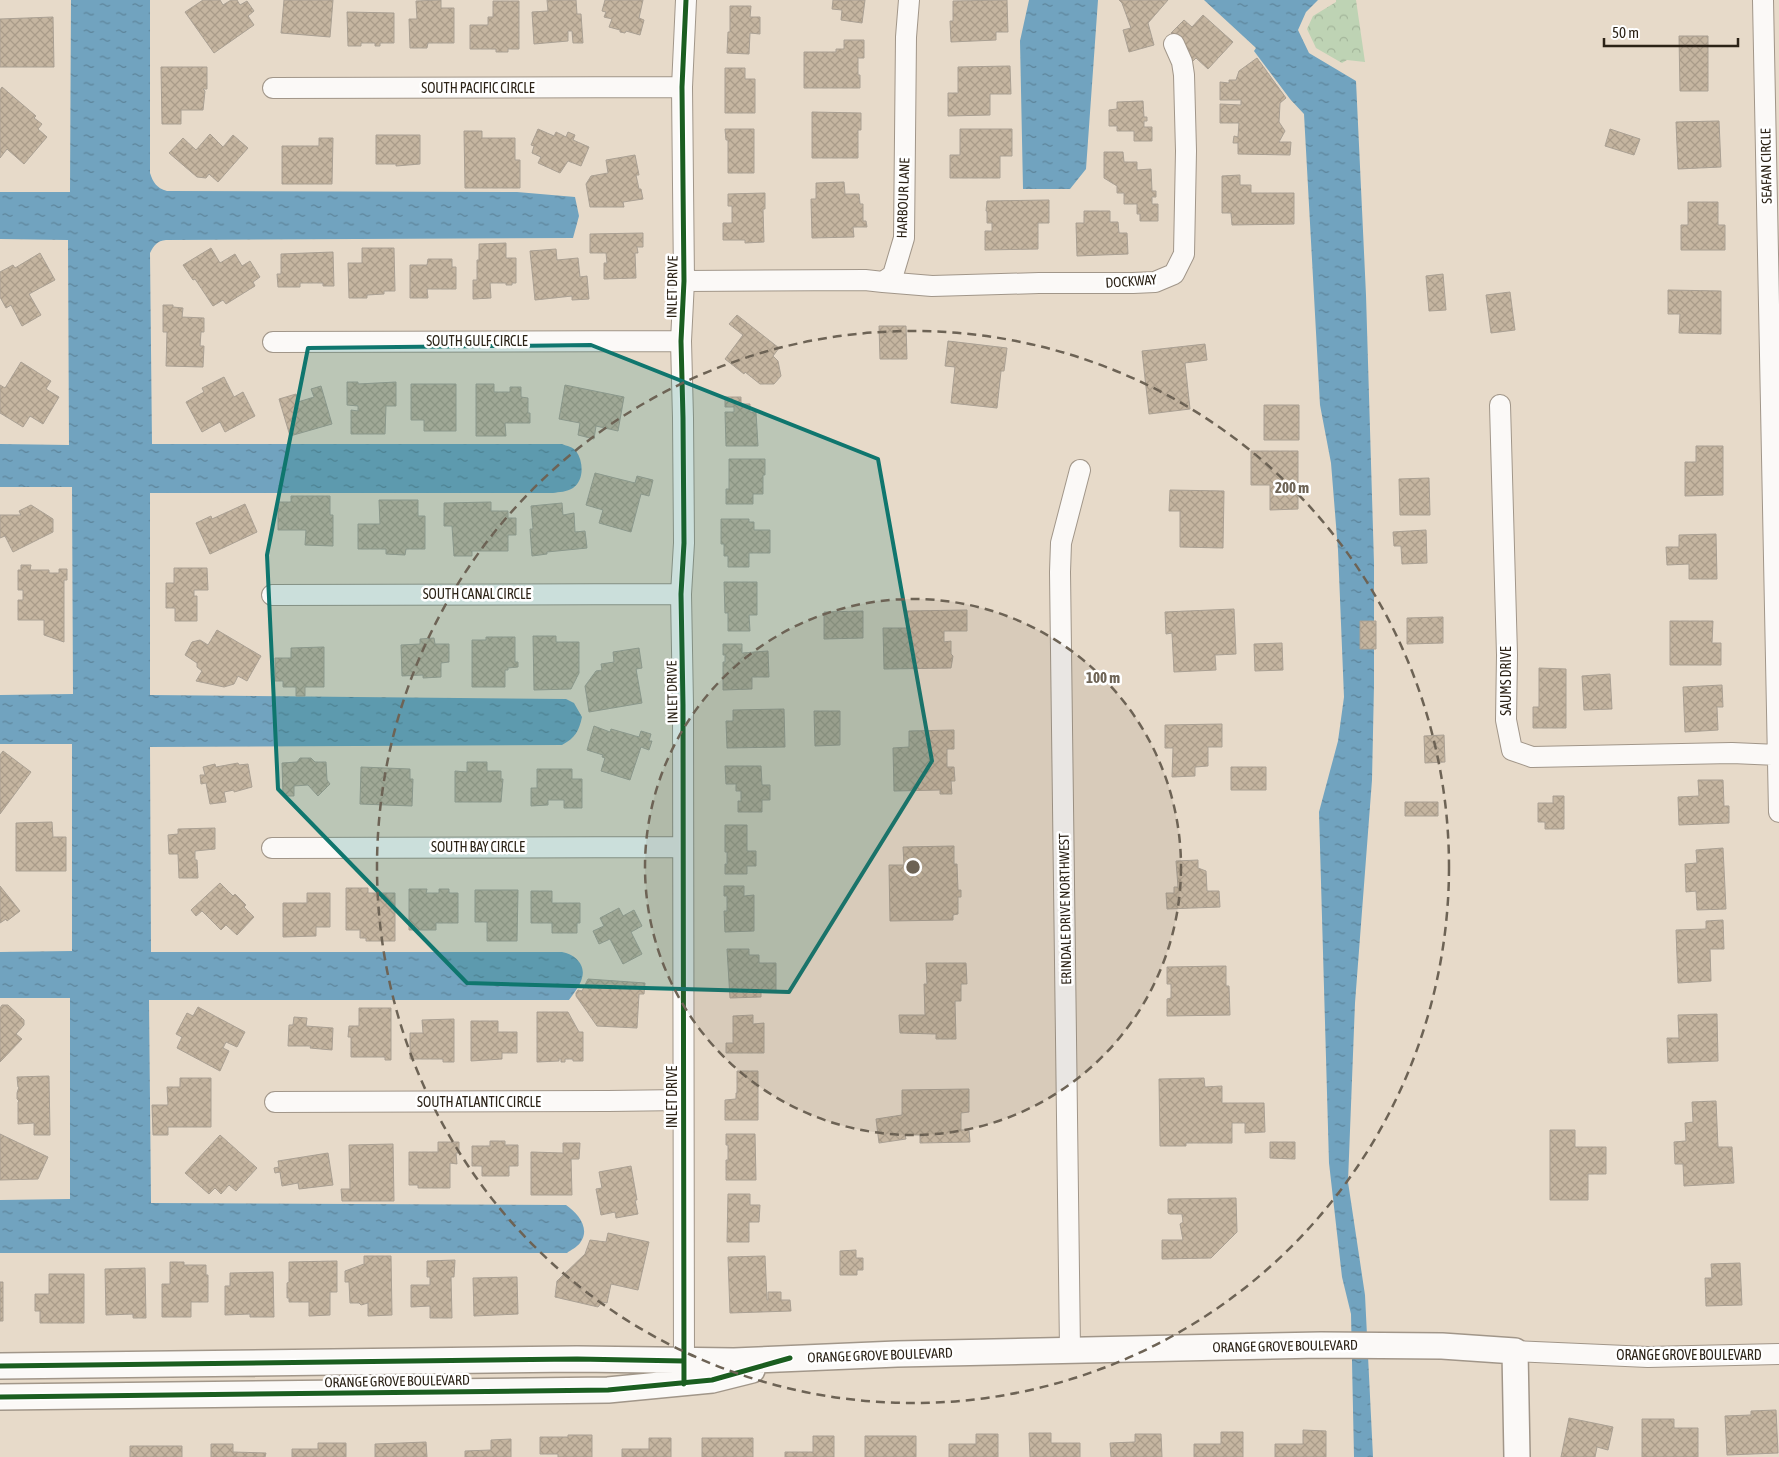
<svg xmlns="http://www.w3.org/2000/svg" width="1779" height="1457" viewBox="0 0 1779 1457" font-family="'Asap Condensed',sans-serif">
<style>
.forest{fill:url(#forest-crowns)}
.water{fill:url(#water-ripples)}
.building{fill:url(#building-cross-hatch);stroke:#aaa093}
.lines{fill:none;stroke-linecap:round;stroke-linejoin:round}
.minor-casing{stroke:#a19689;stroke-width:22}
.tertiary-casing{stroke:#a19689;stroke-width:28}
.minor{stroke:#fbf9f7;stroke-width:20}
.tertiary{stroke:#fbf9f7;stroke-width:25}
.cycleway-casing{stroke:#fff;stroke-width:8}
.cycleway{stroke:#1b5e20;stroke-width:5}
.marked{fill:#0f766e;fill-opacity:0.2;stroke:#0f766e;stroke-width:4;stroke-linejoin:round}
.ring{fill:none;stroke:#6d6355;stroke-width:2.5;stroke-dasharray:9 6}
.labels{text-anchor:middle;stroke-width:5;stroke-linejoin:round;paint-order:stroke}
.street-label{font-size:14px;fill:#2c2317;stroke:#fff}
.centre{fill:#6d6355;stroke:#fff;stroke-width:2.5}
.ring-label{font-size:15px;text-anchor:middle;font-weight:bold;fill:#6d6355;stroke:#fff;stroke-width:5;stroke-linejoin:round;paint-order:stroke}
</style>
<defs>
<pattern id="forest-crowns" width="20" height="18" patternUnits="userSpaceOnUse" patternTransform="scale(1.25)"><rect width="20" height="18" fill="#bed3b4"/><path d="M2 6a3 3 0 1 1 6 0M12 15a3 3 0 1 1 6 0" fill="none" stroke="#a3b59a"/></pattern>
<pattern id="water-ripples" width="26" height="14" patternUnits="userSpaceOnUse" patternTransform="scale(1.25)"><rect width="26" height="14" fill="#71a3bf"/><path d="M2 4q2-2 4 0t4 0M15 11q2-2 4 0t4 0" fill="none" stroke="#5d849a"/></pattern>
<pattern id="building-cross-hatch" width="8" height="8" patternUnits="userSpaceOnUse" patternTransform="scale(1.25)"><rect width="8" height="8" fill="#c5b5a0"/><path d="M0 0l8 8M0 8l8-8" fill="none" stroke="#a99b89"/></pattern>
</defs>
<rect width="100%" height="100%" fill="#e7dac9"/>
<path class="forest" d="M1336,0H1356L1365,62L1347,60L1342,63L1316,48L1307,29L1313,16L1336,2Z"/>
<path class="water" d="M71,0H150V173C153,182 156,188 167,191L517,192L575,197L579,216L573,238L166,240C157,241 154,245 150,253L152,444H562C567,446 573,447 576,451C584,462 584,481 573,488C567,492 559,492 553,493H150V695L566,699L574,703L582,717C579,731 575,738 562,745L150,747L151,952H562C575,954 586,965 582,978C580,986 573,994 569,1000H149L151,1203L566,1205C578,1213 591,1229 580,1243C577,1247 571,1250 567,1253H0V1200L70,1199V998H0V952L72,951V744H0V695L73,694L72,487H0V444L69,445L68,240L0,239V192H70Z
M1029,0H1098L1086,169L1070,189H1023L1020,41Z
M1204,0H1318L1306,12L1298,30L1309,53L1356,81L1366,295L1374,563V685L1372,780L1355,1003L1348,1182L1365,1295L1373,1457H1354L1351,1314L1342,1277L1329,1163L1319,812L1338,741L1344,697L1338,550L1331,463L1320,405L1304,114L1290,99L1254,51L1256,48Z"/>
<path class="building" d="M203,0H220L223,5L231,0H237L240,5L247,1L254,11L248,16L254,25L214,53L185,12Z
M284,0H333L330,37L281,33Z
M441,0V8H454V43H428L427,48H410L409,19H417L416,1Z
M547,0H576L577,14H581L583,43H573L572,31H568V41L534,44L532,12L548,11Z
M605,0H643L639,18L644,20L640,35L626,31L625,33L620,32V30L609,27L612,19L604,17L606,12L602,11Z
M833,0H865L862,23L841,20L842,10L832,9Z
M1007,0L1008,32H996V40L951,42L950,21H953V1Z
M1119,0H1168L1148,23L1154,45L1129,52L1123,30L1131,28L1122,3Z
M493,1H519V49H508V52H496V49H470V25H488V17H493Z
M730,6H751L750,17H760V34L750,33L749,54L727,53L728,32H730Z
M347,12L394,13V43H380V46H375V43H361V46H348Z
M1203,15L1233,42L1208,69L1196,58L1193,61L1184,52L1178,40L1171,33L1184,20L1192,27Z
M53,17L54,67H0V19Z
M1679,36H1708V91H1680Z
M844,40H864V58H858V75H860V88H804V52H836V49H844Z
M1257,58L1286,98L1280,103L1279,122L1285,131L1279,142H1291L1290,155L1238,154V143H1233L1234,136L1238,137L1239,123H1220V104L1241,105V100H1220V82L1229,83V80H1236L1239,71Z
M1010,66L1011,94H990V115L948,116V93H958V67Z
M161,67H207V89H203L205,91L203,110H181V124H162Z
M725,68H745V79H755V113H725Z
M2,87L36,116L34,118L42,124L38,129L47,137L24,164L7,149L0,158V90Z
M1143,101L1144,117H1147V121H1144V127H1152V141H1134V131H1117V126H1109V110L1117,109V102Z
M812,112L861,113V130H858V158H812Z
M1719,121L1721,167L1678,169L1676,122Z
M538,129L554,136L556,132L566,137L568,132L575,135L573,140L589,147L581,166L568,161L560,173L538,163L541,157L532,153L534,146L531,145Z
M725,129H754V173H728V140H726Z
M960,129H1012V156H1000V178H950V155H960Z
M1610,129L1640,139L1634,155L1605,146Z
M464,131H482V138H515V160H520V188H465Z
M210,134L223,147L233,135L248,148L218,182L209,174L206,178L197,177L169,153L183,138L196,150Z
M376,135H420V164L396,166V164H376Z
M319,138H333L332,184H282V146H319Z
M1104,152H1123L1124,162H1137V170L1151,169L1152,191H1156V197H1152V204H1158V221H1140V214H1137V204H1124V193H1117V186L1104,178Z
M635,155L639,175H636L639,189H641L643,199L623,202L624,207H590L586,184L591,176L608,173L606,160Z
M1240,175V185H1251V193H1294V224L1232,225L1231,213H1222V176Z
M844,182L845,194H859L860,204H863V221H866L867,227H853L854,237L812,238L811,199H816V183Z
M765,193V209H763L764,242L745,243V240H723V223H732V206H728V194Z
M1049,200V223H1038V249L985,250V231H992V223H987V211H986L987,201Z
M1688,202H1718V225H1725V250H1681V225H1688Z
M1084,211H1110V222H1118L1119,233H1127L1128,254L1077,256L1076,223H1084Z
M643,233V247H637L638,253H635L636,278L604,279V263H607L606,253H590V234Z
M506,243V258H516V283H512V285H506V283H490L491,298L473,299V280H477V260H479V244Z
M211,248L220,263L235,254L242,266L250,261L260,277L253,282L255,286L226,304L223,300L213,306L195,279L193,280L183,265Z
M362,248H394L395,291H384V294L367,295V298H349L348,263H362Z
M556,249L557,260L578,258L580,277L587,276L589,299L572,300V296L535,300L530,251Z
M333,252L334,286H323V283H300V287H278L277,274H281V254Z
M40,253L55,280L29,294L41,315L22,326L11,305L6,308L0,297V272L13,265L15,268Z
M428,259H452V267H456V289H427L428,298H410V265H427Z
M1443,274L1446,310L1429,311L1426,276Z
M1668,290L1721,291V334L1679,333L1680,314H1668Z
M1510,292L1515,330L1491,333L1486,295Z
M163,305H173V307L183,308L182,317L204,318V332H201L200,346H204L203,367L166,366L167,332H163Z
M737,315L779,348L773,356L778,361L781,376L774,384H760L745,372L744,374L725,359L743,335L729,324Z
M879,326H906L907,359H880Z
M948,341L1007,348L1004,371H1001L997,408L951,403L955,367L945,366Z
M1205,344L1207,360L1185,363L1190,409L1149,414L1142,351Z
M21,362L51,381L46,389L59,397L43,424L30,416L23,427L0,413V385L5,388Z
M224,377L234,397L243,392L255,416L225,432L220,422L202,432L186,402L204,392L202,388Z
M347,382H358V384L396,382V406H386L385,434H351V410L358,411V406L347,405Z
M411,384H456V431H424V420H411Z
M476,384H494V392H510V387H521V397L528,398V413H530V423H505L506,436H476Z
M565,385L624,397L618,431L596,426L594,439L578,435L580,423L559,419Z
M321,386L332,424L290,436L279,399L296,394L298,402L314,397L311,389Z
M725,397H741V404H750V412H756L758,446H726L725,412H734V407H725Z
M1264,405H1299V440H1264Z
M1696,446H1723V495L1685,496V462H1696Z
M1251,451H1298V509L1270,510V485H1251Z
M729,459H765V475H763V494H753V504H726V489H729Z
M595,473L635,483L637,476L653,480L649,496L641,494L631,532L599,523L603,510L586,505Z
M1429,478L1430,515H1400L1399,479Z
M1170,490L1224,491L1223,548L1180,547V511H1169Z
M291,496H330V515H333V546L305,545L306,530H278V502H291Z
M379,500H418V516H425V549H406L405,555L386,554V549H358V524H380Z
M491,502V511H508V518H516V535H508V551H472V556H454L452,526H444V503Z
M562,503L563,515L574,513L575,532L585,531L587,548L547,552V554L532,556L530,529H533L531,506Z
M245,504L257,532L210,554L196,523L211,516L212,519Z
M31,505L53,519V532L13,552L5,536L0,538V515H21L19,511Z
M721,519H749V522H754V530H770V553H749V567H728V556H724V544H721Z
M1426,530L1427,563L1402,564L1401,546H1394L1393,532Z
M1716,534L1717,579H1689V564L1667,565L1666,547H1679V535Z
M21,565H31L30,570H49V573H59V569H67V580H64V642L44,635V620H18V600H23V590H18V570H21Z
M174,568H207L208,590H194V596H197V621H175V608H166V583H174Z
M724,582H757V615H749L750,631H728V613H725Z
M1234,609L1236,654L1215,655L1216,670L1174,672L1172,633L1166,634L1165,612Z
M967,610V631H944V642L951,641V654L953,656L951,668L884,669L883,628H907V611Z
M863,611V638L824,639V612Z
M1443,617V643L1407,644V618Z
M1360,621H1376V649H1360Z
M1670,621H1713L1712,643H1721V665H1670Z
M217,630L261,656L247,681L238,676L234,684L224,687L196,681L202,671L197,667V663L185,655L192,642L200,640L208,645Z
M533,636H556V642H579V673L571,689L534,690Z
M486,637H515V662H518V667L508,668V670H505V687H472V640H486Z
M434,638L435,644H449V662L441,663V677L423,678V675L402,676L401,645L420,644V639Z
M1282,643L1283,670L1255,671L1254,644Z
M723,644H742V653L768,651L769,677H752V689L723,690V662H725V655H723Z
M324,647V687H305V696H296V687H283V681H275V658H291V648Z
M639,648L642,668L636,669L642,703L589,712L585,686L596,671L602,670L601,664L614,662L613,652Z
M1539,668L1566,669V728H1533V707H1539Z
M1610,674L1612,709L1584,710L1582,676Z
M1722,685L1723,707H1717L1718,730L1685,732L1683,687Z
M784,709L785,747L727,748L726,721H733V710Z
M814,711H840V745L815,746Z
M1222,724V747H1208V766L1195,767V776L1172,777L1173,748H1165V725Z
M594,726L610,732L611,729L639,737L641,731L651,734L649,741H652L649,750L641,747L630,780L601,771L605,758L602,757L603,755L587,750Z
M954,730V749H947V767H954L955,781H951L952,794H940V790L894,791L893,748L909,747V731Z
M1444,735L1445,762L1425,763L1424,736Z
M3,751L31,772L0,814V755Z
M300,758H311L315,762H326L327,780L330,784L318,796L308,785L294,786V796H283L282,763L297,762Z
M467,762H487V771H501V779H503L501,802H455V771L467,772Z
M238,763L239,765L248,764L252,787L234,792V790L224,792L226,802L210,804L206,783L201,784L200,775H205L203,767L215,764L216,767Z
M725,766H761L762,785H770V800H762V812H738V801H741V791H736V784H726Z
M361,767L410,769V779H413L412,806L360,804Z
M1231,767H1266V790H1231Z
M537,769H572V779H582V808H564V800H548V805L531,806V788H537Z
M1698,780H1723L1724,806H1729V823L1679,825L1678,797L1699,796Z
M1553,796H1564V829H1545V822H1538V803H1553Z
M1405,802H1438V816H1405Z
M52,822L53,837H66V871H16V823Z
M725,825H747V851H756V866H747V874H725V864H727V852H725Z
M215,828V849L195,851V860H197L198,878H179L178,854H169L168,835L178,834V829Z
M954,846V864H957L958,890H961V897H958V914L953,915V920L890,921L889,865H904L903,847Z
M1723,848L1726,909L1697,910L1696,891L1686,892L1685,864L1697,863L1696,850Z
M1198,860V868L1206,871L1207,891H1219L1220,907L1167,909L1166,893H1174V887H1178L1176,861Z
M220,883L233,896L235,894L246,905L244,907L254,917L237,935L226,925L221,930L202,911L196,916L191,910Z
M0,886L20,911L7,921L6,919L0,923Z
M724,886H744V896L754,895V931L725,932L724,911H727V896H724Z
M346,888H368V893H395V941H366V938H360V930H346Z
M409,889H427L426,893H439V889H449V893H458V923H436V930H409Z
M475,890H518L517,941H487V922H475Z
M531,891H552V903H580V923H577V933H552V923H531Z
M307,893H330V927H316V936L283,937V903H307Z
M619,908L623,916L634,910L642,926L631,932L642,954L623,964L610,939L599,944L593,931L604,926L600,918Z
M1723,920L1724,949H1710L1711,981L1678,983L1676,930L1706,929V921Z
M727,949H749V955H759V963H776V991H761V997L730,998Z
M926,963H966L967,984H961V1001H955L956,1039H936V1034L900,1033L899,1015H925L924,984H927Z
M1226,966V986H1229L1230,1015L1167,1016V999L1171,998V984H1167V967Z
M588,979L645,983L644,994H639L637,1028L597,1026L576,996V993L578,990L582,991Z
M2,1005H8L24,1020V1025L16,1034L22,1039L0,1062V1008Z
M198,1007L245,1032L237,1047L226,1042L223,1048L229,1051L220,1071L177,1048L182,1037L176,1034L187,1013L193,1016Z
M359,1008H391V1060H385V1057H351V1037H348L349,1026H359Z
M537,1012H568L579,1032H583V1061H573V1059H565V1062H561V1059H559V1061L537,1062Z
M1717,1014L1718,1061L1668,1063L1667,1038H1679L1678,1015Z
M753,1015V1024L764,1023V1053H726V1043H733V1016Z
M294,1017L307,1018L306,1026L333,1028L332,1050L310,1048L311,1046H288L289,1025H293Z
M454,1019V1062H443V1059H410V1033H423L422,1020Z
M471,1021H498V1032H517V1053H502V1059L471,1061Z
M737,1071H758V1120H725V1100L736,1099V1093H737Z
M49,1076L50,1135H34V1123L18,1124V1102L19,1101L17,1099V1093L19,1087H18L17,1077Z
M180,1078H211V1127H168V1135H153L152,1105H168L167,1087H180Z
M1204,1078L1205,1087L1222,1086V1103H1264L1265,1132L1245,1133V1123H1232V1143H1186V1146H1160L1159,1079Z
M969,1089V1112L961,1113V1130H969L970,1142L920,1143V1135H905L906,1139L879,1143L876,1119L902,1115V1090Z
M1716,1101L1718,1147H1732L1734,1183L1684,1186L1683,1164H1675L1674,1142L1686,1141L1685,1123L1693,1122L1692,1102Z
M1550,1130H1575V1147H1606V1174H1588V1200H1550Z
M0,1134L48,1157L38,1179L0,1180Z
M726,1134H755L756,1180H726V1160H728V1145H726Z
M220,1135L257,1168L236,1191L229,1185L221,1194L215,1188L209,1194L185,1173Z
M490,1141H505V1145H518V1166H509V1176H482V1166H472V1146H490Z
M438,1142H459V1153H456L457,1164L450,1163V1188H418V1185H409V1152H438Z
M1270,1142H1295V1159L1270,1158Z
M563,1143H580L579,1159H571L572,1195H531V1152L563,1153Z
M393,1144L394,1201H342L341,1189H350L349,1145Z
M328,1153L333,1185L299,1189L298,1183L282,1186L280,1172L275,1173L274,1168L279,1167L278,1161Z
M631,1166L637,1200H635L638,1214L616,1218L615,1212L601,1215L596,1189L602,1188L599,1172Z
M728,1194H750V1205H760L759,1222H749V1242H727Z
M1236,1198L1237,1232L1211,1258L1162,1259V1240H1183L1180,1224L1183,1222L1182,1214H1170L1168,1213V1199Z
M608,1233L649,1242L638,1290L611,1284L607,1303L602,1302L598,1307L555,1297L557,1281L585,1254L590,1240L606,1242Z
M856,1250V1258H863V1270H857V1275H840V1251Z
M364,1256H391L392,1315L368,1316V1303L361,1305L359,1303H350L349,1282H345V1271L364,1264Z
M765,1256L767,1300H768V1292H781V1300H790L791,1311L730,1313L728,1257Z
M455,1260L454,1277H451L452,1318H430V1306L411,1307V1285H430V1277H427V1261Z
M337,1261V1292H330V1315L309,1316V1302H289V1298H287V1283L289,1282V1262Z
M170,1262H184V1265H206V1275H208V1302H191V1317H162V1284H170Z
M1740,1263L1742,1305L1706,1306L1705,1278H1712L1711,1264Z
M145,1268L146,1318H133V1314L106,1315L105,1269Z
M273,1272L274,1317H250V1314L225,1315V1286H230V1273Z
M49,1274H84V1323H40V1311H35V1294H49Z
M517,1277L518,1314L474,1316L473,1278Z
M0,1282H3V1321H0Z
M1776,1410L1778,1453L1727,1455L1725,1416L1751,1415V1411Z
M1569,1418L1613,1427L1608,1450L1597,1447L1595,1457H1561Z
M1642,1419H1674V1428H1698V1457H1642Z
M1303,1430L1326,1431V1457H1275V1444H1303Z
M1221,1432H1243V1457H1194V1444H1221Z
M1029,1433H1051V1443H1080V1457H1030Z
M976,1434H998V1457H949V1444H976Z
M1135,1434H1161L1162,1457H1111L1110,1443L1135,1442Z
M568,1435H592V1457H558V1454H540V1437H568Z
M813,1436H834V1457H785V1452H813Z
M865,1436H916V1457H865Z
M649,1438H671V1457H622V1449H649Z
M702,1438H753V1457H702Z
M511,1439V1457H465V1451L491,1450V1440Z
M426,1442L427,1457H375V1444Z
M318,1443H346V1457H292V1449H318Z
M211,1444H233V1452L266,1453L265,1457H211Z
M130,1446H182V1457H130Z"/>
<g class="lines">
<g class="minor-casing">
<path id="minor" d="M1763,0L1779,812
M273,88L682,87
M684,281L865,280L883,282L893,275L904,238L906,37L909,0
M883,282L932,286L1039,283H1133L1155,282L1174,274L1184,254L1186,151L1184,75L1182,62L1174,44
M273,342L681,341
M1500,405L1507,655L1506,720L1512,750L1532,757L1732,753L1778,755
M272,595L681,594
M272,848L683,847
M275,1102L608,1101L683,1100
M1070,1350L1060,572L1061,543L1080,470
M1515,1351L1648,1357L1779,1354
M684,1375L683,705L681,594L684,543L683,418L681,341L684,281L682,87L686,0"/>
</g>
<g class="tertiary-casing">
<path id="tertiary" d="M0,1366L577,1359L734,1361L897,1354L1321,1345L1442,1346L1515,1351L1517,1457
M0,1397L608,1390L712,1380L752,1370"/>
</g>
<use href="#minor" class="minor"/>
<use href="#tertiary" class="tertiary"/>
<g class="cycleway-casing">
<path id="cycleway" d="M0,1366L577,1359L684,1361
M684,1384L683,705L681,594L684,543L683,418L681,341L684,281L682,87L686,0
M0,1397L608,1390L712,1380L790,1358"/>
</g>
<use href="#cycleway" class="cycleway"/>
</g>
<path class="marked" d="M591,345L878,459L932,761L789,992L467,983L278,789L267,555L308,348Z"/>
<circle cx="913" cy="867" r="268" fill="#6d6355" fill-opacity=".12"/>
<g class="ring">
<circle cx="913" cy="867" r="268"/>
<circle cx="913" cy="867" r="536"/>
</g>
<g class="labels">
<g class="street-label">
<text x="478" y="93">SOUTH PACIFIC CIRCLE</text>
<text transform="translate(1766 166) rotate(-91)" y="5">SEAFAN CIRCLE</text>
<text transform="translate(903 198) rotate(-88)" y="5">HARBOUR LANE</text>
<text transform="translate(1131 281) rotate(-4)" y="5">DOCKWAY</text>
<text transform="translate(672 287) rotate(-89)" y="5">INLET DRIVE</text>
<text x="477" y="346">SOUTH GULF CIRCLE</text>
<text x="477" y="599">SOUTH CANAL CIRCLE</text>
<text transform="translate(1506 681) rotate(-90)" y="5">SAUMS DRIVE</text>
<text transform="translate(672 692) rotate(-91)" y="5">INLET DRIVE</text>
<text x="478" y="852">SOUTH BAY CIRCLE</text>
<text transform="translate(1065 909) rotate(-91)" y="5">ERINDALE DRIVE NORTHWEST</text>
<text transform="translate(672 1097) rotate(-90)" y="5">INLET DRIVE</text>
<text x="479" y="1107">SOUTH ATLANTIC CIRCLE</text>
<text transform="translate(1285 1346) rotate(-1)" y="5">ORANGE GROVE BOULEVARD</text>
<text transform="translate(880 1355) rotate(-2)" y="5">ORANGE GROVE BOULEVARD</text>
<text x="1689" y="1360">ORANGE GROVE BOULEVARD</text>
<text transform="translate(397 1381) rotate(-1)" y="5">ORANGE GROVE BOULEVARD</text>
</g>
</g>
<circle cx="913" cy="867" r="8" class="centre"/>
<g class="ring-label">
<text x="1292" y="493">200 m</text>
<text x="1103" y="683">100 m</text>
</g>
<path d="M1604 38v8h134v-8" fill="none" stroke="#2c2317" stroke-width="2.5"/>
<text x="1612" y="38" font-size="15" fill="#2c2317" stroke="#ffffff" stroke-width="4" paint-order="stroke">50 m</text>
</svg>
